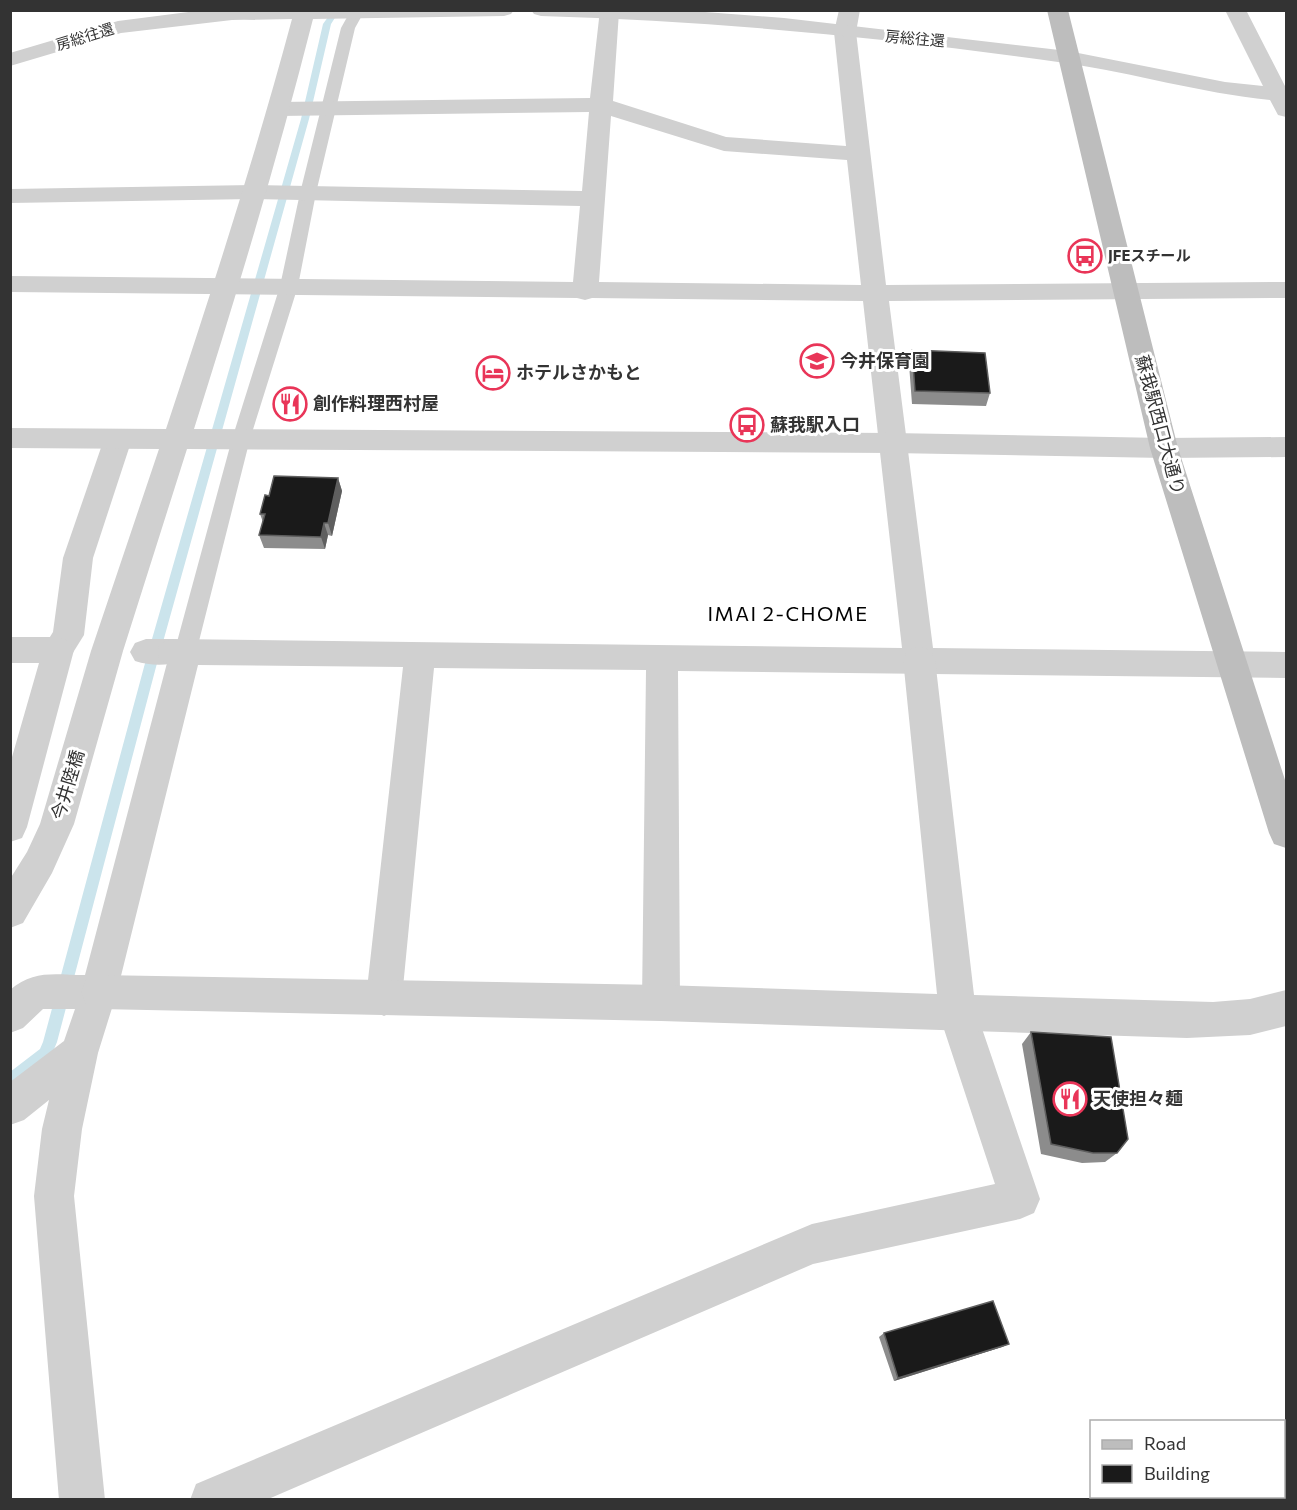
<svg xmlns="http://www.w3.org/2000/svg" width="1297" height="1510" viewBox="0 0 1297 1510" font-family="Commissioner,'Noto Sans JP',sans-serif">
<style>
.lines{fill:none;stroke-linecap:round;stroke-linejoin:round}
.stream{fill:#cbe4ec;fill-rule:evenodd}
.service{fill:#d0d0d0;fill-rule:evenodd}
.pedestrian{fill:#d0d0d0;fill-rule:evenodd}
.minor{fill:#d0d0d0;fill-rule:evenodd}
.tertiary{fill:#d0d0d0;fill-rule:evenodd}
.secondary{fill:#bdbdbd;fill-rule:evenodd}
.rail{stroke:#888;stroke-width:5;stroke-dasharray:8 5;stroke-linecap:butt}
.wall{fill:#8c8c8c}
.shaded-wall{fill:#5f5f5f}
.building{fill:#1a1a1a;stroke:#5f5f5f;stroke-width:1.5}
.labels{text-anchor:middle;stroke-width:6;stroke-linejoin:round;paint-order:stroke}
.far-street-label{font-size:15px;fill:#333;stroke:#fff}
.far-poi-label{font-size:15px;font-weight:bold;fill:#333;stroke:#fff;text-anchor:start}
.poi-label{font-size:18px;font-weight:bold;fill:#333;stroke:#fff;text-anchor:start}
.street-label{font-size:18px;fill:#333;stroke:#fff}
.neighbourhood-label{font-size:20px;letter-spacing:1.5px;fill:#000;stroke:#fff}
</style>
<rect width="100%" height="100%" fill="#fff"/>
<g class="lines">
<path class="stream" d="M333,10H340L331,24L309,119L156,667L57,1042L50,1059L10,1088V1072L40,1049L43,1042L144,667L301,119L323,24Z"/>
<path class="service" d="M351,10H365L355,28L316,193L298,286L250,439L196,653L193,659L185,662L177,659L174,653L232,439L280,286L300,193L341,28Z"/>
<path class="pedestrian" d="M118,429L128,432L132,439L93,558L84,635L69,659L58,663L47,659L42,650L53,632L63,558L104,439L108,432Z
M146,639H172L183,643L188,652L183,661C167,666 151,666 135,661L130,652L135,643Z"/>
<path class="minor" d="M600,10L619,12L613,101L726,137L846,146L834,32L839,10H860L856,32L886,285L1286,282V298L889,301L933,648L1286,652V678L678,671L680,1003L674,1015L661,1021L648,1015L642,1003L646,670L434,668L402,998L397,1010L384,1016L371,1010L366,998L403,667L198,665L117,992L98,1053L82,1129L74,1196L105,1500H59L34,1196L42,1129L49,1100L24,1120L10,1125V1082L64,1041L75,1009H43L23,1028L10,1033V990C34,969 56,975 85,975L167,663L161,661L156,652L161,643L172,639L902,648L863,301L592,298L585,300L577,298L10,292V276L573,282L580,206L253,199L10,203V189L253,185L582,191L589,112L279,116L271,114L268,109L271,104L279,102L590,98ZM611,116L724,151L847,160L861,285L599,282Z
M10,637H58L69,641L74,650L27,827L22,838L10,842V764L39,663H10Z
M957,993L970,998L976,1011L1040,1199L1034,1213L1020,1219L813,1264L266,1500H190L196,1484L812,1224L995,1184L938,1011L944,998Z"/>
<path class="tertiary" d="M204,10H514L511,14L504,16L313,19C278,157 237,293 194,429L892,433L1164,438L1286,437V457L1164,458L892,453L187,449L123,651L74,824L52,873L23,923L10,928V879L27,852L40,824L91,651L159,449L10,448V428L166,429C211,293 255,157 292,19L232,20L121,33L10,66V53L118,21Z
M531,10H679L784,18L1068,51L1225,82L1263,86L1225,10H1246L1286,88V117L1278,115L1270,100C1200,93 1134,73 1065,63C891,38 716,21 541,16L534,14Z
M919,646L930,650L935,659L974,995L1213,1002L1250,999L1286,990V1026L1250,1035L1187,1038L661,1021L99,1009L86,1004L81,992L86,980L99,975L661,985L937,994L903,659L908,650Z"/>
<path class="secondary" d="M1047,10H1068L1178,448L1286,783V848L1274,844L1269,833L1150,448Z"/>
<path class="rail" d="M1101,1500L1117,1496"/>
</g>
<path class="wall" d="M912,350L990,393L986,406L912,404L909,364Z
M338,478L342,491L332,536L328,535L325,549L264,548L259,535L263,522L260,514L269,496Z
M1031,1032L1117,1153L1105,1162L1082,1163L1041,1154L1022,1044Z
M884,1333L1009,1344L1002,1347L894,1381L879,1337Z"/>
<path class="shaded-wall" d="M338,478L342,491L332,536L328,523Z
M324,523L328,535L325,549L321,537Z
M1009,1344L1002,1347L894,1381L898,1378Z"/>
<path class="building" d="M912,350L985,353L990,393L915,391Z
M274,476L338,478L328,523H324L321,537L259,535L265,514H260L265,495L269,496Z
M1031,1032L1111,1037L1128,1139L1117,1153H1093L1051,1144Z
M993,1301L1009,1344L898,1378L884,1333Z"/>
<defs>
<g id="bus-ring" transform="scale(1.725)"><circle r="9.5" fill="#fff" stroke="#e93558" stroke-width="1.5"/><path d="M-5-6H5V4H4V6H2V4H-2V6H-4V4H-5ZM-3.5-4V0h7V-4ZM-3.5 1.2v1.5H-2V1.2ZM2 1.2v1.5H3.5V1.2Z" fill="#e93558"/></g>
<g id="school-ring" transform="scale(1.725)"><circle r="9.5" fill="#fff" stroke="#e93558" stroke-width="1.5"/><path d="M0-5L7-2L0 1L-7-2ZM-4 1L0 2.5L4 1V4Q0 6-4 4Z" fill="#e93558"/></g>
<g id="hotel-ring" transform="scale(1.725)"><circle r="9.5" fill="#fff" stroke="#e93558" stroke-width="1.5"/><path d="M-6-4.5h1.5V1H6V5H4.5V3h-9V5H-6ZM-4 0a1.8 1.8 0 1 1 3.6 0ZM.5 0V-2.5h3Q6-2.5 6 0Z" fill="#e93558"/></g>
<g id="restaurant-ring" transform="scale(1.725)"><circle r="9.5" fill="#fff" stroke="#e93558" stroke-width="1.5"/><path d="M-5-6h1v4h1v-4h1v4h1v-4h1v5L-1.5 .5V6h-2V.5L-5-1ZM5-6V6H3V1.5H1.5Q1.5-4 5-6Z" fill="#e93558"/></g>
</defs>
<g fill-rule="evenodd">
<use href="#bus-ring" x="1085" y="256"/>
<use href="#school-ring" x="817" y="361"/>
<use href="#hotel-ring" x="493" y="373"/>
<use href="#restaurant-ring" x="290" y="404"/>
<use href="#bus-ring" x="747" y="425"/>
<use href="#restaurant-ring" x="1070" y="1099"/>
</g>
<g class="labels">
<g class="far-street-label">
<text transform="translate(85 37) rotate(-17)" y="5">房総往還</text>
<text transform="translate(915 39) rotate(5)" y="5">房総往還</text>
</g>
<g class="far-poi-label">
<text x="1108" y="261">JFEスチール</text>
</g>
<g class="poi-label">
<text x="840" y="367">今井保育園</text>
<text x="516" y="379">ホテルさかもと</text>
<text x="313" y="410">創作料理西村屋</text>
<text x="770" y="431">蘇我駅入口</text>
<text x="1093" y="1105">天使担々麺</text>
</g>
<g class="street-label">
<text transform="translate(1160 425) rotate(75)" y="6">蘇我駅西口大通り</text>
<text transform="translate(68 785) rotate(-73)" y="6">今井陸橋</text>
</g>
<g class="neighbourhood-label">
<text x="788" y="621">IMAI 2-CHOME</text>
</g>
</g>
<rect width="1297" height="1510" fill="none" stroke="#333333" stroke-width="24"/>
<rect x="1090" y="1420" width="195" height="78" fill="#ffffff" stroke="#adadad" stroke-width="1.5"/>
<rect x="1102" y="1440" width="30" height="9" fill="#bdbdbd" stroke="#adadad" stroke-width="1.5"/>
<text x="1144" y="1450" font-size="18" fill="#333333">Road</text>
<rect x="1102" y="1465" width="30" height="18" fill="#1a1a1a" stroke="#adadad" stroke-width="1.5"/>
<text x="1144" y="1480" font-size="18" fill="#333333">Building</text>
</svg>
